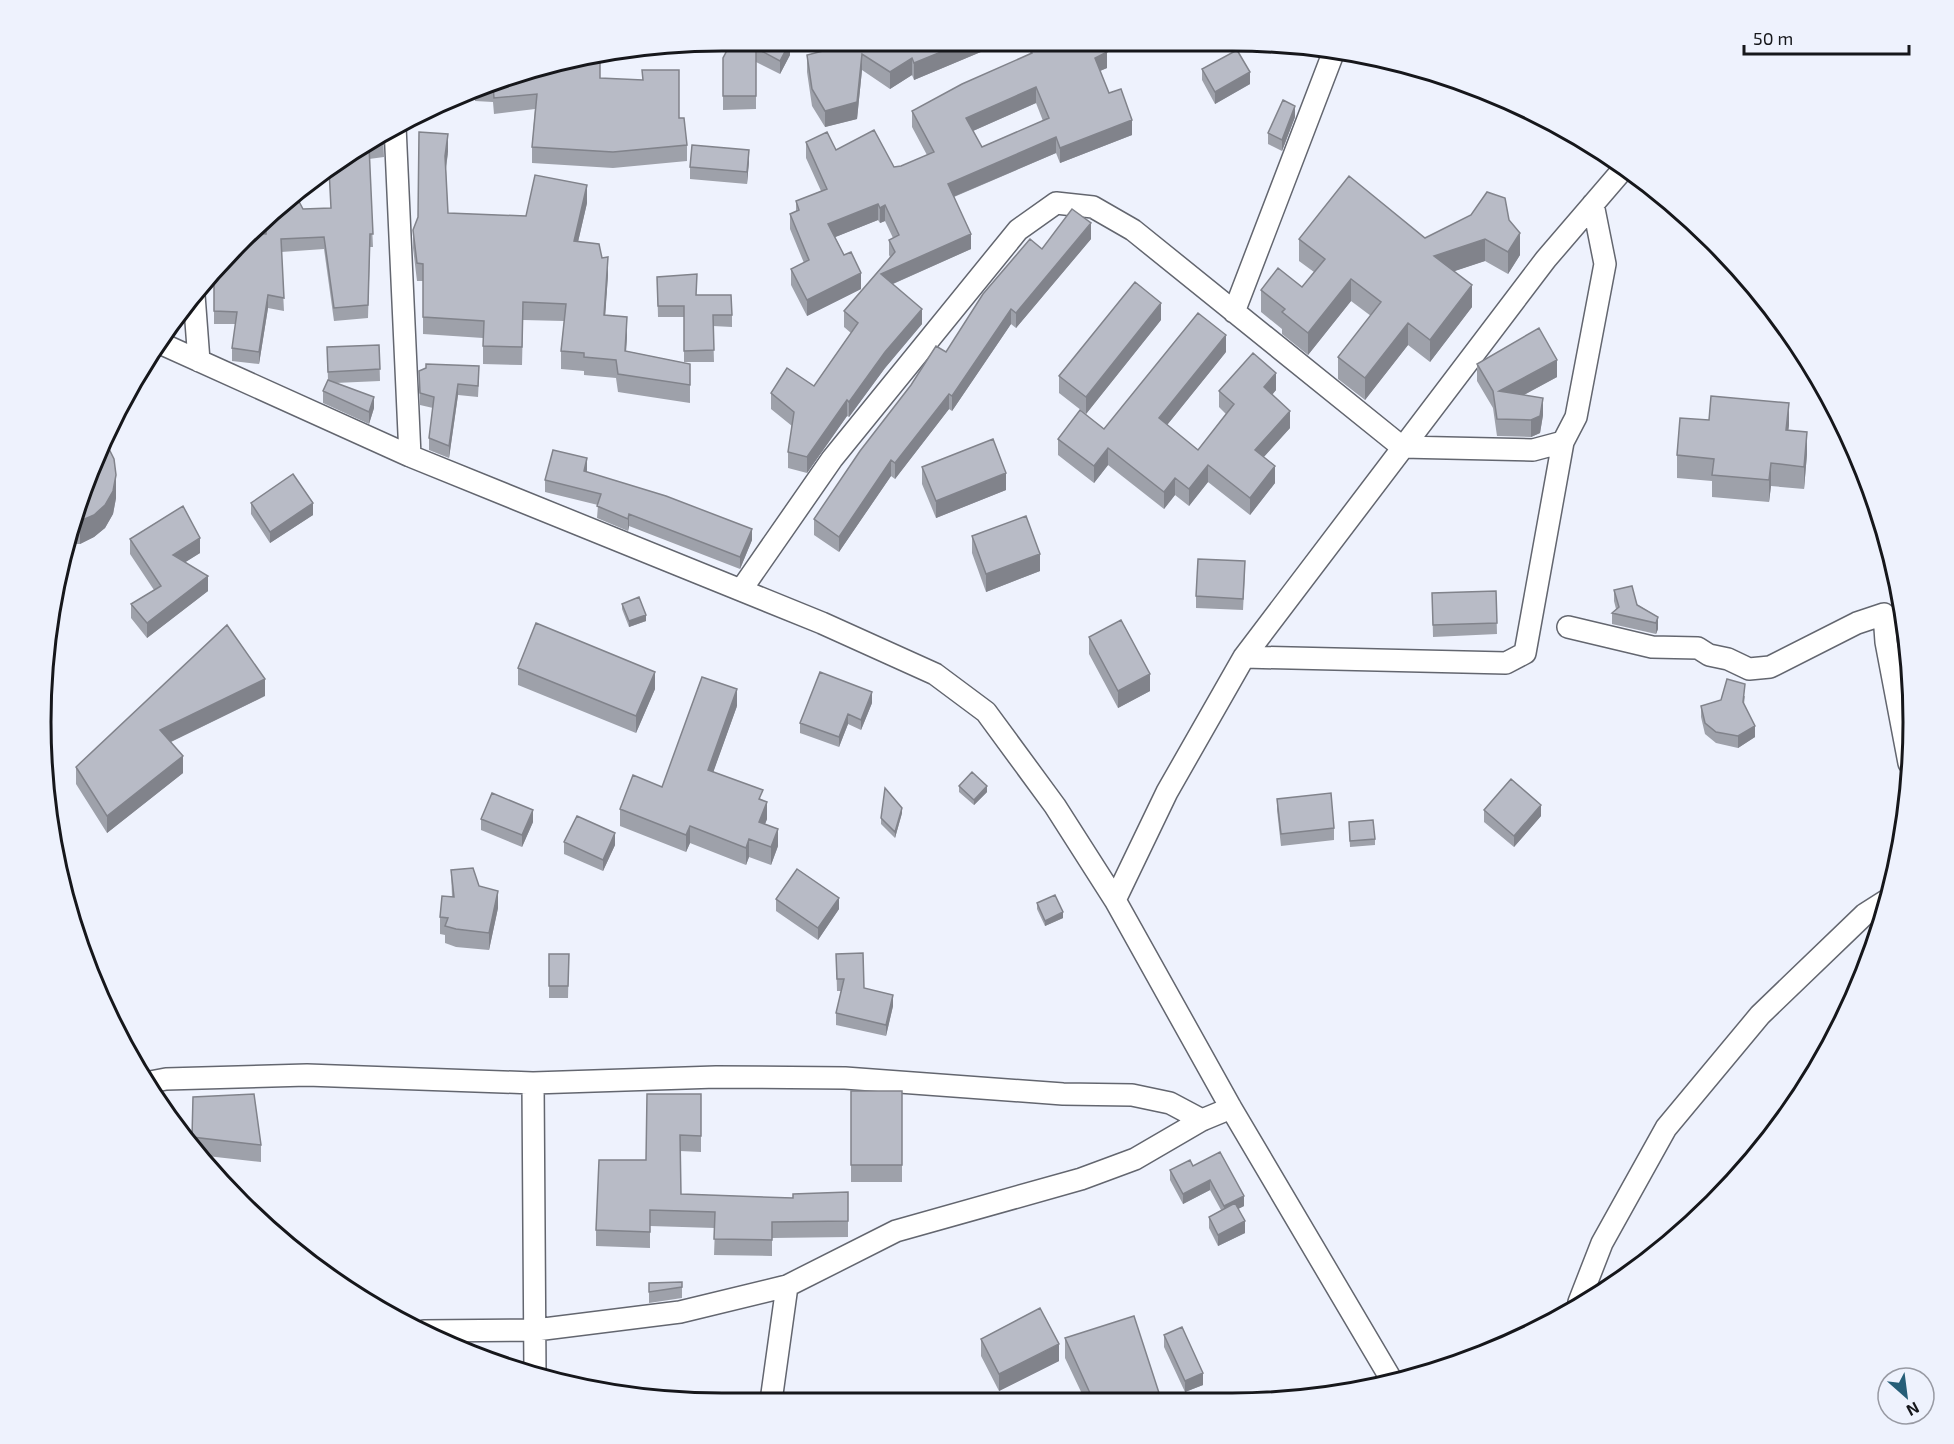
<svg xmlns="http://www.w3.org/2000/svg" width="1954" height="1444" viewBox="0 0 1954 1444" font-family="'Exo 2',sans-serif">
<style>
.lines{fill:none;stroke-linecap:round;stroke-linejoin:round}
.minor-casing{stroke:#63666f;stroke-width:24}
.minor{stroke:#fff;stroke-width:21}
.wall{fill:#9ea1aa;fill-rule:evenodd}
.shaded-wall{fill:#81838b}
.building{fill:#b8bbc6;stroke:#81838b;stroke-width:1.5;fill-rule:evenodd}
.rim{fill:none;stroke:#16171b;stroke-width:3}
</style>
<rect width="100%" height="100%" fill="#eef2fd"/>
<g class="lines">
<g class="minor-casing">
<path id="minor" d="M395,126L410,456
M194,295L199,361
M1234,312L1334,51
M162,344L410,456L822,623L935,674L986,712L1055,806L1115,900L1231,1108L1391,1379
M741,590L832,459L1018,230L1056,203L1093,207L1133,230L1402,447L1533,450L1563,442L1576,417L1605,264L1593,204
M1568,627L1652,647L1698,648L1709,655L1728,659L1749,669L1770,667L1857,623L1884,614L1886,642L1909,763
M1244,657L1506,663L1525,653L1563,442
M1115,900L1167,792L1244,657L1546,259L1625,167
M145,1083L166,1079L307,1075L533,1083L716,1077L845,1078L1063,1094L1132,1095L1170,1103L1202,1120
M533,1083L535,1374
M1579,1302L1602,1243L1666,1128L1760,1015L1865,914L1887,900
M424,1331L536,1330L680,1312L787,1286L896,1231L1081,1179L1135,1159L1202,1120L1231,1108
M771,1401L787,1286"/>
</g>
<use href="#minor" class="minor"/>
</g>
<path class="wall" d="M732,41L790,46V55L780,74L756,62V109L723,110V58Z
M833,41H1007L914,80L912,75L890,89L862,70L857,119L825,127L812,106L807,72V55L836,47Z
M1030,48L1107,68L1100,71L1109,93L1132,135L1060,163L1056,153L954,197L971,249L893,284L922,324L885,368L849,417L847,416L807,473L788,468V452L792,426L771,409V393L814,386L851,333L844,327V311L890,257L889,255V240L893,238L885,221L880,223L878,220L835,237L861,289L807,316L791,285V269L804,263L790,229V214L796,211V201L821,191L806,158V142L894,167L901,166L927,155L912,127V111L1030,54ZM1036,103L1043,121L982,147L973,131Z
M633,52L632,57L610,55Z
M545,64L600,78L679,118L687,145V161L613,168L532,163V147L535,109L494,114L493,102L475,101V93Z
M1202,69L1250,84L1215,104L1202,80Z
M1295,117L1282,151L1268,144V133Z
M383,133L384,157L369,159L373,247H370L368,318L334,321L324,249L281,252L284,311L268,308L259,364L232,361V348L236,324H214V268L266,234L265,217L273,209H303L331,208L329,169Z
M448,152L446,169L448,213L526,216L587,203L578,242L602,258L608,275L605,315L627,335L626,351L690,364V403L618,392L616,378L584,375V371L561,369V351L564,321L523,320L522,365L483,364V338L423,334V281H417L413,248V230Z
M749,161L747,184L690,179V167Z
M1509,220L1520,255L1508,274L1485,261L1454,271L1472,307L1430,362L1408,345L1365,400L1338,379V357L1371,316L1351,301L1308,355L1282,334V329L1261,312V290L1302,287L1314,272L1299,261V239L1425,238Z
M1091,239L1016,328L1011,324L952,411L949,409L895,479L891,476L839,552L814,535V519L946,352L1042,249Z
M657,277L697,295L732,315V327L713,326L714,362H684V317H658Z
M1161,320L1086,414L1059,393V376Z
M379,345L380,381L335,383L374,408L369,424L323,403V391L328,380L327,347Z
M1226,352L1167,425L1198,450L1226,414L1219,407V391L1276,390L1272,395L1290,428L1263,457L1275,483L1250,515L1208,482L1189,506L1175,495L1164,509L1108,465L1094,483L1058,455V439L1104,429Z
M1477,364L1557,377L1524,395L1543,415L1540,433L1531,437L1497,436L1493,408L1477,381Z
M419,371L479,377L478,397L458,395L449,458L429,450V438L433,408L420,405Z
M1789,425L1788,430L1807,454L1804,489L1771,486L1769,502L1712,497V481L1677,478V455Z
M104,442L116,498L113,514L105,528L94,537L80,544H69Z
M922,467L1006,490L936,518L922,484Z
M587,470V472L752,540L740,569L629,526L628,531L597,518L598,505L545,492V480Z
M251,503L313,515L270,543L251,514Z
M972,536L1040,571L986,592L972,553Z
M130,539L200,553L185,562L208,591L147,638L131,618V604L154,590L130,554Z
M1245,572L1243,610L1196,608V596Z
M1614,590L1658,617V629L1656,634L1612,624V613L1616,609L1614,601Z
M1496,591L1497,634L1433,637L1432,593Z
M622,604L646,621L629,627L622,609Z
M1089,637L1150,691L1118,708L1089,654Z
M518,668L655,689L636,733L518,685Z
M265,696L171,742L183,773L107,833L76,784V767Z
M1745,696L1744,704L1755,737L1738,748L1716,743L1705,734L1701,717V706Z
M872,703L861,730L848,724L839,747L800,733V723Z
M737,706L713,772L763,800L767,819L765,824L778,846L771,865L749,857L746,865L690,843L686,852L620,826V809L662,787Z
M959,786L987,792L974,805L959,792Z
M1277,799L1334,828V840L1281,846L1277,810Z
M1484,810L1541,816L1514,847L1484,822Z
M902,813L895,838L881,824V818Z
M481,819L533,822L522,847L481,830Z
M1349,822L1375,839V845L1350,847Z
M564,842L615,845L603,871L564,854Z
M451,870L479,886L498,908L489,950L456,947L445,943V935L440,934V917L452,897Z
M776,899L839,909L818,940L776,911Z
M1037,903L1063,918L1045,926L1037,909Z
M549,954H569L568,998H549Z
M836,954L864,988L893,1006L886,1036L836,1025V1013L841,991H837Z
M851,1091H902V1182H851Z
M701,1094V1152L680,1151L681,1194L793,1198L848,1192V1237L772,1238V1256L714,1255L715,1228L650,1226V1248L596,1246V1230L646,1160Z
M193,1097L261,1145V1162L198,1155L192,1148Z
M1193,1166L1244,1206L1238,1209L1245,1233L1218,1246L1209,1228V1217L1221,1210L1210,1190L1183,1204L1170,1180V1170Z
M682,1282V1298L649,1303V1283Z
M1164,1335L1203,1385L1185,1392L1164,1347Z
M1065,1338L1161,1399L1083,1396L1065,1358Z
M981,1339L1059,1361L999,1391L981,1356Z"/>
<path class="shaded-wall" d="M787,41H791L790,46V55L780,74V61Z
M968,41H1007L914,80V63Z
M1107,52V68L1095,73V58Z
M862,54V70L857,119L825,127V111Z
M912,58V75L890,89V72Z
M1250,72V84L1215,104V92Z
M1036,87V103L966,134V118Z
M1295,106V117L1282,151V140Z
M1132,120V135L1060,163V148Z
M448,134V152L445,173V156Z
M1056,137V153L948,199V184Z
M749,150V161L747,184V172Z
M587,185V203L574,259V241Z
M878,204V220L828,240V224Z
M885,205V221L880,223V208Z
M1091,223V239L1016,328V313Z
M1520,233V255L1508,274V252Z
M971,234V249L881,289V274Z
M1485,239V261L1434,278V256Z
M608,257V275L604,333V315Z
M861,273V289L807,316V300Z
M1351,279V301L1308,355V333Z
M1472,285V307L1430,362V340Z
M268,295V308L259,364V352Z
M1161,303V320L1086,414V397Z
M922,309V324L885,368L849,417V402L885,352Z
M1011,309V324L952,411V396Z
M627,317V335L625,369V351Z
M1408,323V345L1365,400V378Z
M1226,335V352L1159,435V418Z
M1557,360V377L1499,408V391Z
M1276,373V390L1264,404V387Z
M458,384V395L449,458V446Z
M949,394V409L895,479V463Z
M374,397V408L369,424V412Z
M1543,398V415L1540,433L1531,437V420Z
M847,400V416L807,473V457Z
M1789,403V425L1786,453V430Z
M1290,411V428L1255,467V450Z
M1807,432V454L1804,489V467Z
M1108,448V465L1094,483V466Z
M587,458V470L584,482V471Z
M891,460V476L839,552V537Z
M1771,463V486L1769,502V480Z
M1208,465V482L1189,506V489Z
M1275,466V483L1250,515V498Z
M1006,473V490L936,518V501Z
M116,475V498L113,514L105,528L94,537L80,544V521Z
M1175,478V495L1164,509V492Z
M313,503V515L270,543V532Z
M629,514V526L628,531V519Z
M752,529V540L740,569V557Z
M200,538V553L173,570V555Z
M1040,554V571L986,592V574Z
M61,573V591L53,596L54,589L58,576Z
M208,576V591L147,638V623Z
M646,615V621L629,627V621Z
M1658,617V629L1656,634V623Z
M655,672V689L636,733V716Z
M1150,674V691L1118,708V691Z
M265,679V696L160,747V730Z
M737,689V706L708,787V770Z
M872,692V703L861,730V720Z
M848,714V724L839,747V737Z
M1755,726V737L1738,748V736Z
M183,756V773L107,833V816Z
M987,786V792L974,805V800Z
M767,802V819L759,839V822Z
M1541,805V816L1514,847V836Z
M902,808V813L895,838V832Z
M533,810V822L522,847V835Z
M690,826V843L686,852V835Z
M778,829V846L771,865V847Z
M615,833V845L603,871V860Z
M749,839V857L746,865V848Z
M498,891V908L489,950V933Z
M839,898V909L818,940V928Z
M1063,912V918L1045,926V921Z
M893,995V1006L886,1036V1025Z
M1210,1180V1190L1183,1204V1194Z
M1244,1196V1206L1224,1216V1206Z
M1245,1221V1233L1218,1246V1235Z
M1059,1344V1361L999,1391V1374Z
M1203,1373V1385L1185,1392V1381Z"/>
<path class="building" d="M732,41H787L790,42L780,61L756,48V96H723V58Z
M841,41H968L914,63L912,58L890,72L862,54L857,102L825,111L812,89L807,55L843,46Z
M1045,41H1102L1107,52L1095,58L1109,93L1121,89L1132,120L1060,148L1056,137L948,184L971,234L881,274L922,309L885,352L849,402L847,400L807,457L788,452L794,412L771,393L787,368L814,386L858,323L844,311L895,252L889,240L899,235L885,205L880,208L878,204L828,224L844,255L851,252L861,273L807,300L791,269L809,260L790,214L799,210L796,201L827,189L806,142L827,132L836,150L874,130L894,167L901,166L934,152L912,111L962,84L1032,53L1030,48ZM1036,87L1049,118L982,147L966,118Z
M1237,50L1250,72L1215,92L1202,69Z
M600,57V78L643,80L642,70H679V118H684L687,145L613,152L532,147L537,94L494,98L493,86H492L545,64Z
M1283,100L1295,106L1282,140L1268,133Z
M419,132L448,134L445,156L448,213L526,216L535,175L587,185L574,241L599,244L602,258L608,257L604,315L627,317L625,351L690,364V385L618,374L616,360L584,357V353L561,351L566,304L523,302L522,347L483,346L484,321L423,317V264L417,263L413,230L418,217Z
M379,133H383L384,144L369,146L373,234H370L368,305L334,308L324,237L281,239L284,298L268,295L259,352L232,348L237,312L214,311V268L249,233L266,234V217L273,209L295,194L303,209L331,208L329,169Z
M692,145L749,150L747,172L690,167Z
M1349,176L1425,238L1471,215L1487,192L1505,198L1509,220L1520,233L1508,252L1485,239L1434,256L1472,285L1430,340L1408,323L1365,378L1338,357L1381,302L1351,279L1308,333L1282,312L1285,309L1261,290L1278,268L1302,287L1325,259L1299,239Z
M1072,209L1091,223L1016,313L1011,309L952,396L949,394L895,463L891,460L839,537L814,519L860,451L911,385L936,346L946,352L983,294L1030,239L1042,249Z
M697,274L696,295H731L732,315H713L714,350L684,351V306H658L657,277Z
M1135,282L1161,303L1086,397L1059,376Z
M1198,313L1226,335L1159,418L1198,450L1234,404L1219,391L1253,353L1276,373L1264,387L1290,411L1255,450L1275,466L1250,498L1208,465L1189,489L1175,478L1164,492L1108,448L1094,466L1058,439L1080,410L1104,429Z
M1539,328L1557,360L1499,391L1543,398L1540,416L1531,420L1497,419L1493,391L1477,364Z
M379,345L380,369L328,372L327,347Z
M426,364L479,366L478,386L458,384L449,446L429,438L434,397L420,393L419,371L426,368Z
M328,380L374,397L369,412L323,391Z
M1711,396L1789,403L1786,430L1807,432L1804,467L1771,463L1769,480L1712,475L1714,459L1677,455L1680,418L1709,420Z
M993,439L1006,473L936,501L922,467Z
M104,442L107,445L114,459L116,475L113,491L105,505L94,515L80,521H77Z
M553,450L587,458L584,471L666,496L752,529L740,557L629,514L628,519L597,506L601,494L545,480Z
M293,474L313,503L270,532L251,503Z
M183,506L200,538L173,555L208,576L147,623L131,604L161,586L130,539Z
M1026,516L1040,554L986,574L972,536Z
M1198,559L1245,561L1243,599L1196,596Z
M1632,586L1637,605L1658,617L1656,623L1612,613L1619,607L1614,590Z
M1496,591L1497,623L1433,625L1432,593Z
M639,597L646,615L629,621L622,604Z
M1121,620L1150,674L1118,691L1089,637Z
M536,623L655,672L636,716L518,668Z
M227,625L265,679L160,730L183,756L107,816L76,767Z
M820,672L872,692L861,720L848,714L839,737L800,723Z
M702,677L737,689L708,770L763,790L759,799L767,802L759,822L778,829L771,847L749,839L746,848L690,826L686,835L620,809L633,775L662,787Z
M1727,679L1745,684L1743,702L1755,726L1738,736L1716,732L1705,723L1701,706L1721,700Z
M972,772L987,786L974,800L959,786Z
M1511,779L1541,805L1514,836L1484,810Z
M885,788L902,808L895,832L881,818Z
M492,793L533,810L522,835L481,819Z
M1331,793L1334,828L1281,834L1277,799Z
M577,816L615,833L603,860L564,842Z
M1373,820L1375,839L1350,841L1349,822Z
M473,868L479,886L498,891L489,933L456,929L445,926L448,918L440,917L442,896L454,897L451,870Z
M797,869L839,898L818,928L776,899Z
M1055,895L1063,912L1045,921L1037,903Z
M863,953L864,988L893,995L886,1025L836,1013L844,979H837L836,954Z
M549,954H569L568,986H549Z
M851,1091H902V1165H851Z
M254,1094L261,1145L192,1137L193,1097Z
M647,1094H701V1136L680,1135L681,1194L793,1198V1194L848,1192V1221L772,1222V1240L714,1239L715,1212L650,1210V1232L596,1230L599,1160H646Z
M1220,1152L1244,1196L1224,1206L1210,1180L1183,1194L1170,1170L1190,1160L1193,1166Z
M1235,1203L1245,1221L1218,1235L1209,1217Z
M682,1282V1287L649,1292V1283Z
M1040,1308L1059,1344L999,1374L981,1339Z
M1134,1316L1161,1399H1076L1090,1393L1065,1338Z
M1182,1327L1203,1373L1185,1381L1164,1335Z
M919,1396L921,1400H913Z"/>
<path d="M0 0H1954V1444H0ZM722 51H1232A671 671 0 0 1 1903 722V722A671 671 0 0 1 1232 1393H722A671 671 0 0 1 51 722V722A671 671 0 0 1 722 51Z" fill="#eef2fd" fill-rule="evenodd"/>
<path class="rim" d="M722 51H1232A671 671 0 0 1 1903 722V722A671 671 0 0 1 1232 1393H722A671 671 0 0 1 51 722V722A671 671 0 0 1 722 51Z"/>
<g transform="translate(1906 1396) rotate(152)"><circle r="28" fill="#eef2fd" stroke="#989aa3" stroke-width="1.5"/>
<path d="M0-4.5L10 22L0 15L-10 22Z" fill="#265e78"/>
<text y="-9" font-size="16" font-weight="bold" text-anchor="middle" fill="#16171b">N</text>
</g>
<path d="M1744 45v9h165v-9" fill="none" stroke="#16171b" stroke-width="3"/>
<text x="1753" y="45" font-size="18" fill="#16171b" stroke="#eef2fd" stroke-width="4.5" paint-order="stroke">50 m</text>
</svg>
